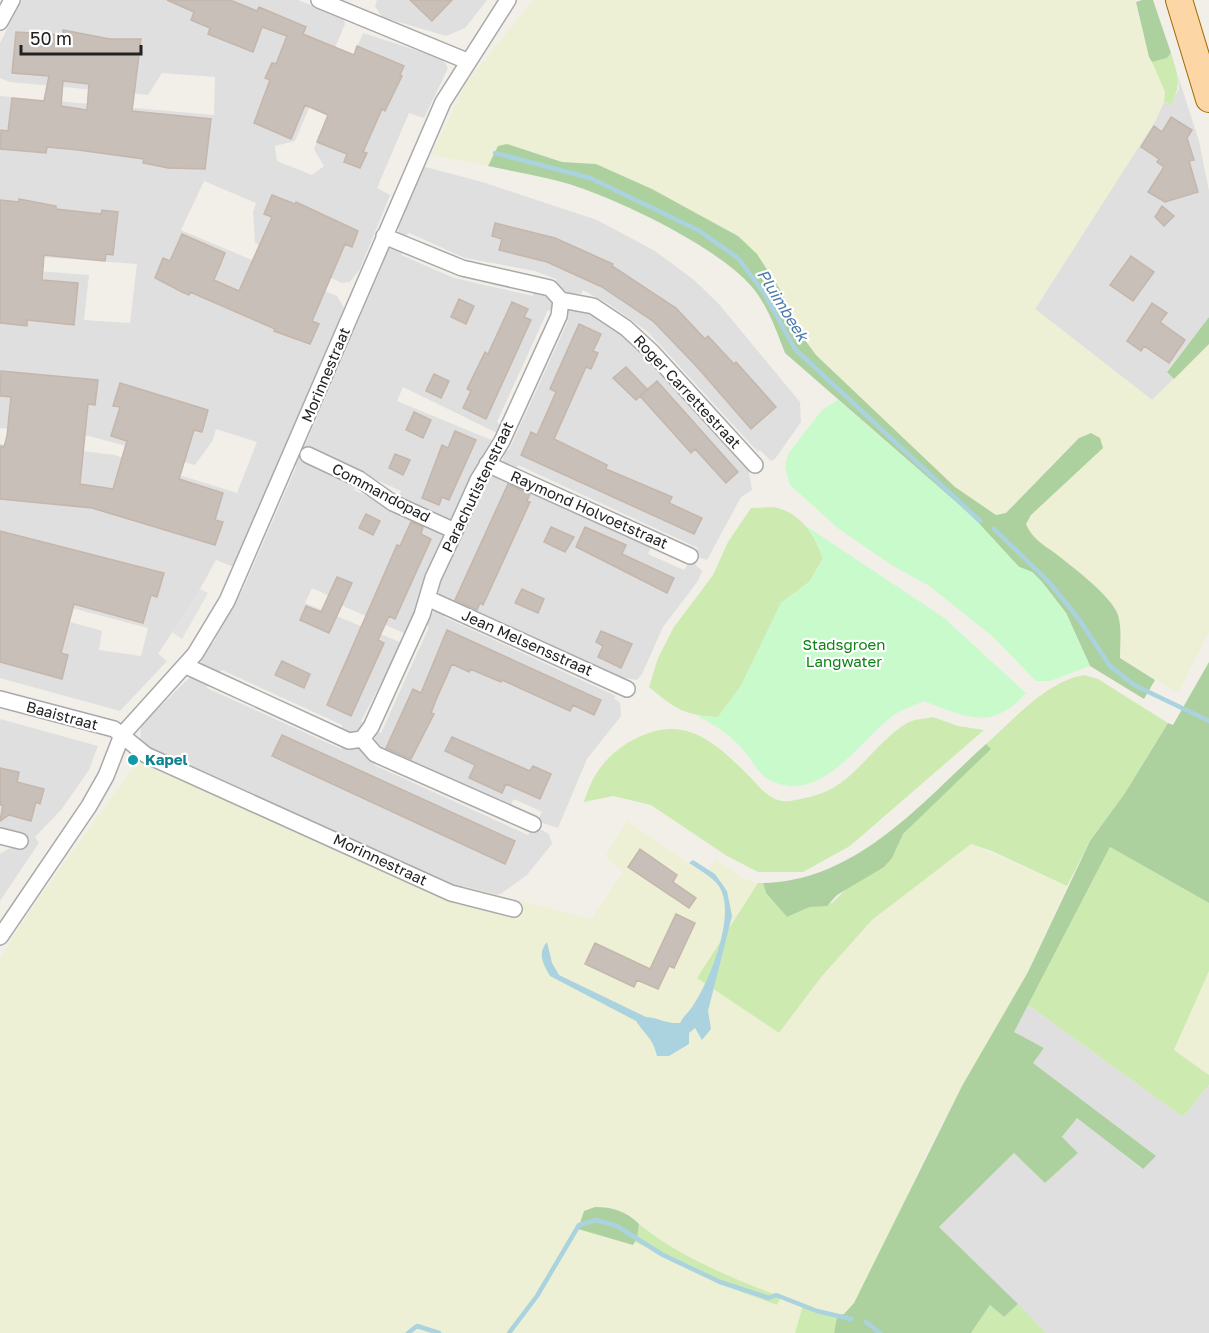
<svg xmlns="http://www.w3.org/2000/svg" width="1209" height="1333" viewBox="0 0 1209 1333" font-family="'Golos Text',sans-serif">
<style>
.residential{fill:#e0dfdf}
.farmland{fill:#eef0d5;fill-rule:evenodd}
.grass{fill:#cdebb0}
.forest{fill:#add19e}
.park{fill:#c8facc}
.parking{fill:#e2e2e2}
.water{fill:#aad3df}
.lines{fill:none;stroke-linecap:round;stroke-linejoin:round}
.stream{stroke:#aad3df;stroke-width:4.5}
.building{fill:#c7bfb8;stroke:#c4b6ab;stroke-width:1.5;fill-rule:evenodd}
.minor-casing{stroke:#a9a9a9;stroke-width:18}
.primary-casing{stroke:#a06b00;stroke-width:28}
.minor{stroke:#fff;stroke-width:15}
.primary{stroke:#fcd6a4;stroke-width:26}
.culture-dot{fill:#0f9aa8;stroke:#fff;stroke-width:2}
.labels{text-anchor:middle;stroke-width:4.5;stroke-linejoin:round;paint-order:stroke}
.street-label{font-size:15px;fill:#222;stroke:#fff}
.park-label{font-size:15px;fill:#0c8416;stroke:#fff}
.culture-label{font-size:15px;font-weight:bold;fill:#0d838f;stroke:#fff;text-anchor:start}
.water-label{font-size:16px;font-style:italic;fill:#4a7aab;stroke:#fff}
</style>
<rect width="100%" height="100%" fill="#f2efe9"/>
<path class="residential" d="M22,0H298L343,18L345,24L295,141L275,146L277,161L312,175L324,166L314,149L363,33L431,55L443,60L448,68L424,118L409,113L377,188L390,195L360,269L350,282L342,283L255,243L253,212L256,203L204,181L181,230L337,296L344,308L234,567L216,560L196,596L158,654L167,661L120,711L0,678V602L102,631L99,650L141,656L148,628L0,589V444L33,445L115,455L237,493L257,442L216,429L213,440L195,465L89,436L0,428V268L89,275L84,320L130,323L137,264L0,254V96L214,115L215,77L162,73L148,95L10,82L0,78V43Z
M377,0H487L465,28L446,36L382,17L375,6Z
M1178,76L1199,141L1209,191V317L1167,371L1174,379L1152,400L1035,309L1155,120L1164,102L1170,105L1179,89Z
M422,166L482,182L597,220L655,251L694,280L718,303L800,402L801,422L775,459L771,461L760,450L758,452L648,332L610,305L583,290L581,294L565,293L554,284L556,279L535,271L465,258L409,233L404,237L399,233L398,223Z
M391,247L403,251L401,255L454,278L533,296L534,291L549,296L555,304L552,311L548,310L497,422L501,425L497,433L403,387L397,401L494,441L450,524L397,500L401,491L361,473L356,482L354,490L447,531L406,634L341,605L343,602L312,588L305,603L402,643L361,721L365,724L362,731L348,733L342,730V725L222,670L218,674L209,669L202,665L200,657L204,649L213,643L244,587L296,467L294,462L300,447L305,445L382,266V256L385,250Z
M578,307L633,342L748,467L752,490L741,497L707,560L694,556L698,548L518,465L516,470L503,462L504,450H509L568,321L564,318L570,308Z
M496,475L652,545L648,554L684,570L691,560L702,571L698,581L663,627L642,674L637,680L626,678L624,680L442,597L436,589L487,478Z
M436,610L446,613L444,617L616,696L614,698L620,703L621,716L587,759L558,828L537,821L542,812L514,799L509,808L379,749L374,742L376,732L381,733L429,627L426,624L429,616Z
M190,677L208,684L207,688L341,749L344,745L359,748L375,760L374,765L528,835L534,826L549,834L552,844L527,875L502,893L492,897L464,893L140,747L141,725Z
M0,719L98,746L89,770L61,810L35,837L39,843L0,901V854L12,847L20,849L22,834L0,828Z
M1028,1005L1183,1117L1209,1085V1333H1046L939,1227L1014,1153L1045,1183L1078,1153L1062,1138L1077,1117L1142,1169L1155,1156L1032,1063L1044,1048L1013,1032Z"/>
<path class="farmland" d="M533,0H1135L1149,57L1165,92L1164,102L1156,120L1035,309L1152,400L1209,344V632L1178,693L1120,658L1121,636L1072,566L1032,537L1025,524L1079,438L1006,514L996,515L955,487L816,355L791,321L783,294L738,236L652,189L596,164L562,162L507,144L498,146L488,166L431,155L466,83Z
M140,758L458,899L463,886L591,919L623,872L605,856L627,821L706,875L715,859L743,878L758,883L697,978L779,1033L822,976L872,920L971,844L1067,886L1028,972L962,1086L922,1162L883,1249L854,1303L844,1314L837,1316L803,1305L795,1333H0V958L26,916ZM584,1211L629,1214L657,1239L681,1253L716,1271L780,1297L778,1305L736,1290L634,1242L578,1229Z
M1209,971V1075L1174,1051Z"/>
<path class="grass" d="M1171,53C1178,76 1182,83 1171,105L1164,102L1165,92L1152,62L1167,58Z
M751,508C760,508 773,506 781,509C803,516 817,539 823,559L809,582L781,603L741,686L718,717C685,716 674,708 649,687L658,658L674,627L713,575L728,542Z
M1084,675L1098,679L1168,723L1125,793L1090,841L1067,886L992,851L971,844L872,920L822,976L779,1033L697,978L758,883H763L766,893L787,917L810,907L832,903L990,749L986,744C1015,719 1045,682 1084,675Z
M933,717L958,726L984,730L850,846L803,872H758L727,856L651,805L613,796L584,802C592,775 605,757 629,742C683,711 713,740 751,778C759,787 770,800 783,801C791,802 803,798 810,797C854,787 871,745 907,723C913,719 925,719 933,717Z
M1110,847L1209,903V971L1174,1050L1209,1075V1085L1183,1117L1028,1005Z
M639,1224C681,1258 730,1277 781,1297L777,1305L736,1290L635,1242Z
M1018,1304L1046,1333H971L990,1305L1004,1317Z
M803,1305L837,1316L834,1333H795Z"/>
<path class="forest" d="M1142,0H1153L1171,53L1167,58L1152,62L1149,57L1136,2Z
M507,144L562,162L596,164L652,189L738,236L757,254L783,294L791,321L816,355L955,487L996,515L1006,513L1079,438L1091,433L1100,438L1103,448L1031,515L1026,524C1032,538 1042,544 1055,553C1071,566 1112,596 1118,615C1122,629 1120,644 1120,658L1155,680L1144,699L1090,666L1066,613L1042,582L1032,572L1019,567L972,516L785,353C776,330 768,306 752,287C718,247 620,200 569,184C543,176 515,172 488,166L498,146Z
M1209,317V344L1174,379L1167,372Z
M1209,662V903L1110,847L1014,1032L1044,1048L1033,1063L1156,1156L1143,1169L1077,1118L1062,1137L1078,1153L1045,1183L1014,1153L939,1227L1018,1304L1004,1317L990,1305L971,1333H834L837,1316L844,1314L854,1303L962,1086L1028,972L1090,841L1125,793L1168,723L1173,725Z
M986,744L991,749L903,834L892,858L884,867L837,895L827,906L810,907L787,917L766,893L763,883C857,881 921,803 986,744Z
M595,1207C613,1207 626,1211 639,1224L637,1238L633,1245L578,1229L584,1211Z"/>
<path class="park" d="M838,400L972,516L1019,567L1032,572L1042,582L1066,613L1090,666L1050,681H1036L992,636L928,585L893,566L839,529L790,485L785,468L788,454L822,410Z
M806,526L943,617L1026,693C991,732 966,717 924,701C913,706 900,710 891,717C856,745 816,810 765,777C757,772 752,760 745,752C732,736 716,726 698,716L718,717L741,686L781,603L809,582L823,560L818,544Z"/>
<path class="parking" d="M200,589L208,593L182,639L172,632Z"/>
<path class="water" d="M693,860L715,874L727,891L732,916L708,1011L711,1029L702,1040L695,1028L689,1033V1044L669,1056H657C653,1038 646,1036 636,1021L550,976C543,964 537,954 547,942L552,963L559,975L646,1017C659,1018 667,1024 680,1023C684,1015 690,1011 694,1004C710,980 738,911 718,885C711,876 698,869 689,863Z"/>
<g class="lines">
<path class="stream" d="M495,153L590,178L698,230L738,258L764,293L795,349L980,521
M994,529L1048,581L1078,618L1110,666L1134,685L1209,721
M866,1322L880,1333
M408,1333L417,1326L439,1333
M509,1333L537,1296L579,1225L596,1220L617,1226L663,1255L720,1282L769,1298L776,1295L817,1311L851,1319"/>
</g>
<path class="building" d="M167,0H230L257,11L259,7L306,27L303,34L354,55L357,46L404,66L400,75L402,76L385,111L382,109L363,152L367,153L360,168L344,162L347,154L317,142L328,115L305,105L291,139L254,123L270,80L265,78L272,63L276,64L287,36L262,27L253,52L208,34L210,28L191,20L194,12Z
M410,0H452L432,21Z
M63,30L110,39H141L132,111L211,119L205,169L168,168L143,163L144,159L78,150L47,147L46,153L0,149L1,130L8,131L12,98L44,101L49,76L12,73L16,32L63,35ZM63,81L89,84L87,110L61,106Z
M1171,117L1192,130L1187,138L1194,160L1189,161L1198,192L1165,202L1148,192L1164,167L1157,162L1159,159L1141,147L1154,126L1162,132Z
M272,195L295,204L296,202L358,231L352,247L345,244L312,321L319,324L310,344L274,331L275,329L190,292L189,295L182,292L155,278L163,258L170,261L182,234L225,253L214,280L239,291L272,217L264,214Z
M19,199L56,206V209L101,214L102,210L118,212L113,255L106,254L105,261L44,255L42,280L78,283L74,325L27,320V326L0,323V200L19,202Z
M1162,206L1174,216L1164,226L1155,217Z
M495,223L555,238L613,264L612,266L676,308L705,339L708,336L734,364L736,362L776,407L751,429L698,368L654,322L602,287L547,262L499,250L502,239L492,236Z
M1131,256L1154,272L1133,301L1110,285Z
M459,299L474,306L466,324L451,317Z
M512,302L528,309L524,317L531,320L486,419L463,408L471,391L467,389L485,352L488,354Z
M1152,303L1167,313L1160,322L1185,340L1169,363L1144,346L1141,351L1127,341Z
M579,324L601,334L593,351L598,353L591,369L586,367L554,439L607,465L606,469L672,497L669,503L702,518L694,534L521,455L531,432L537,435L556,392L550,389Z
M626,367L647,389L636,400L613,378Z
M1,371L98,380L95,405L88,404L80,484L113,489L127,441L111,436L120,407L113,406L120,383L208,410L202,432L194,430L179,479L223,493L215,520L223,522L215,545L92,508L0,499V446L4,447L7,436L11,397L0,396Z
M434,374L449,381L441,398L426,391Z
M657,381L738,472L726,483L695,449L691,453L640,396Z
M414,412L431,420L423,438L406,430Z
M455,431L476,440L449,500L442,497L439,505L422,498L442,445L448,448Z
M395,454L410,460L403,475L389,468Z
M508,484L530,494L527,501L530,502L483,605L480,603L477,610L455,600Z
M366,514L380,521L373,535L359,528Z
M411,522L423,527L421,534L431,539L395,619L389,616L378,640L384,643L351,716L327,705L397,545L400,546Z
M551,527L574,537L565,552L544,542Z
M585,527L626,545L622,554L674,578L667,593L576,547Z
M0,531L164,573L157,597L151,595L143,623L74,604L61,653L68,655L62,679L0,662Z
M337,577L352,583L329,633L300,620L306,606L321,612Z
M522,589L544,599L538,613L515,603Z
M447,630L601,700L594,715L573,705L570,711L502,680L501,682L470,669L469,672L452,664L436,700L431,713L434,714L411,759L386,748L413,689L421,693Z
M601,631L632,644L621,668L598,657L603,646L596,642Z
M282,661L310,674L304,688L275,675Z
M282,735L515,841L505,864L272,756Z
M452,737L530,771L533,766L551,774L540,799L506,784L502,793L469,778L475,765L445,751Z
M0,768L19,772L17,782L44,789L40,804L36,802L31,821L9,815L0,821L3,805H0Z
M640,849L677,875L673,882L696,898L689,908L628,867Z
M676,914L695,923L674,968L669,966L658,989L637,980L634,987L585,964L595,943L650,969Z"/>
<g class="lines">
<g class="minor-casing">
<path id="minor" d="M319,0L467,61
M0,22L12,0
M384,236L462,268L550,288L561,300L593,306L626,328L652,352L755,465
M308,455L359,479L393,503L455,531
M487,464L690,556
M427,598L627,689
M186,666L349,741L362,739L375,754L533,824
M0,699L114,729L146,755L451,893L514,909
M362,739L371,727L422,615L433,578L455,531L478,480L502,441L559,316L561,300
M0,836L20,841
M0,937L89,806L106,776L122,735L195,654L227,601L443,102L508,0"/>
</g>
<g class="primary-casing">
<path id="primary" d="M1179,0L1209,99"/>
</g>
<use href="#minor" class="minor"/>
<use href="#primary" class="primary"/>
</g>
<circle class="culture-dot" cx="133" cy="760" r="6"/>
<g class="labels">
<g class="street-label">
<text transform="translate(326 375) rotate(-67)" y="5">Morinnestraat</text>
<text transform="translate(687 392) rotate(47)" y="5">Roger Carrettestraat</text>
<text transform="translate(478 487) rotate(-64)" y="5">Parachutistenstraat</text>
<text transform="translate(381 493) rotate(28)" y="5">Commandopad</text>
<text transform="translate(589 510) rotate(24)" y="5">Raymond Holvoetstraat</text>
<text transform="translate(527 643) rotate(24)" y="5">Jean Melsensstraat</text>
<text transform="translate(62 716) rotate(15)" y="5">Baaistraat</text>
<text transform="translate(380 860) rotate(25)" y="5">Morinnestraat</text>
</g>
<g class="park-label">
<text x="844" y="650">Stadsgroen<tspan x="844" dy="17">Langwater</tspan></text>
</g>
<g class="culture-label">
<text x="145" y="765">Kapel</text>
</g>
<g class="water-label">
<text transform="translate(783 305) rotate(58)" y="6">Pluimbeek</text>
</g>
</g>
<path d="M21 45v9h120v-9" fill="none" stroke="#222222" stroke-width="3"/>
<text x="30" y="45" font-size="18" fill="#222222" stroke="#ffffff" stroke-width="4.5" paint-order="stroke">50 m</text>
</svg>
